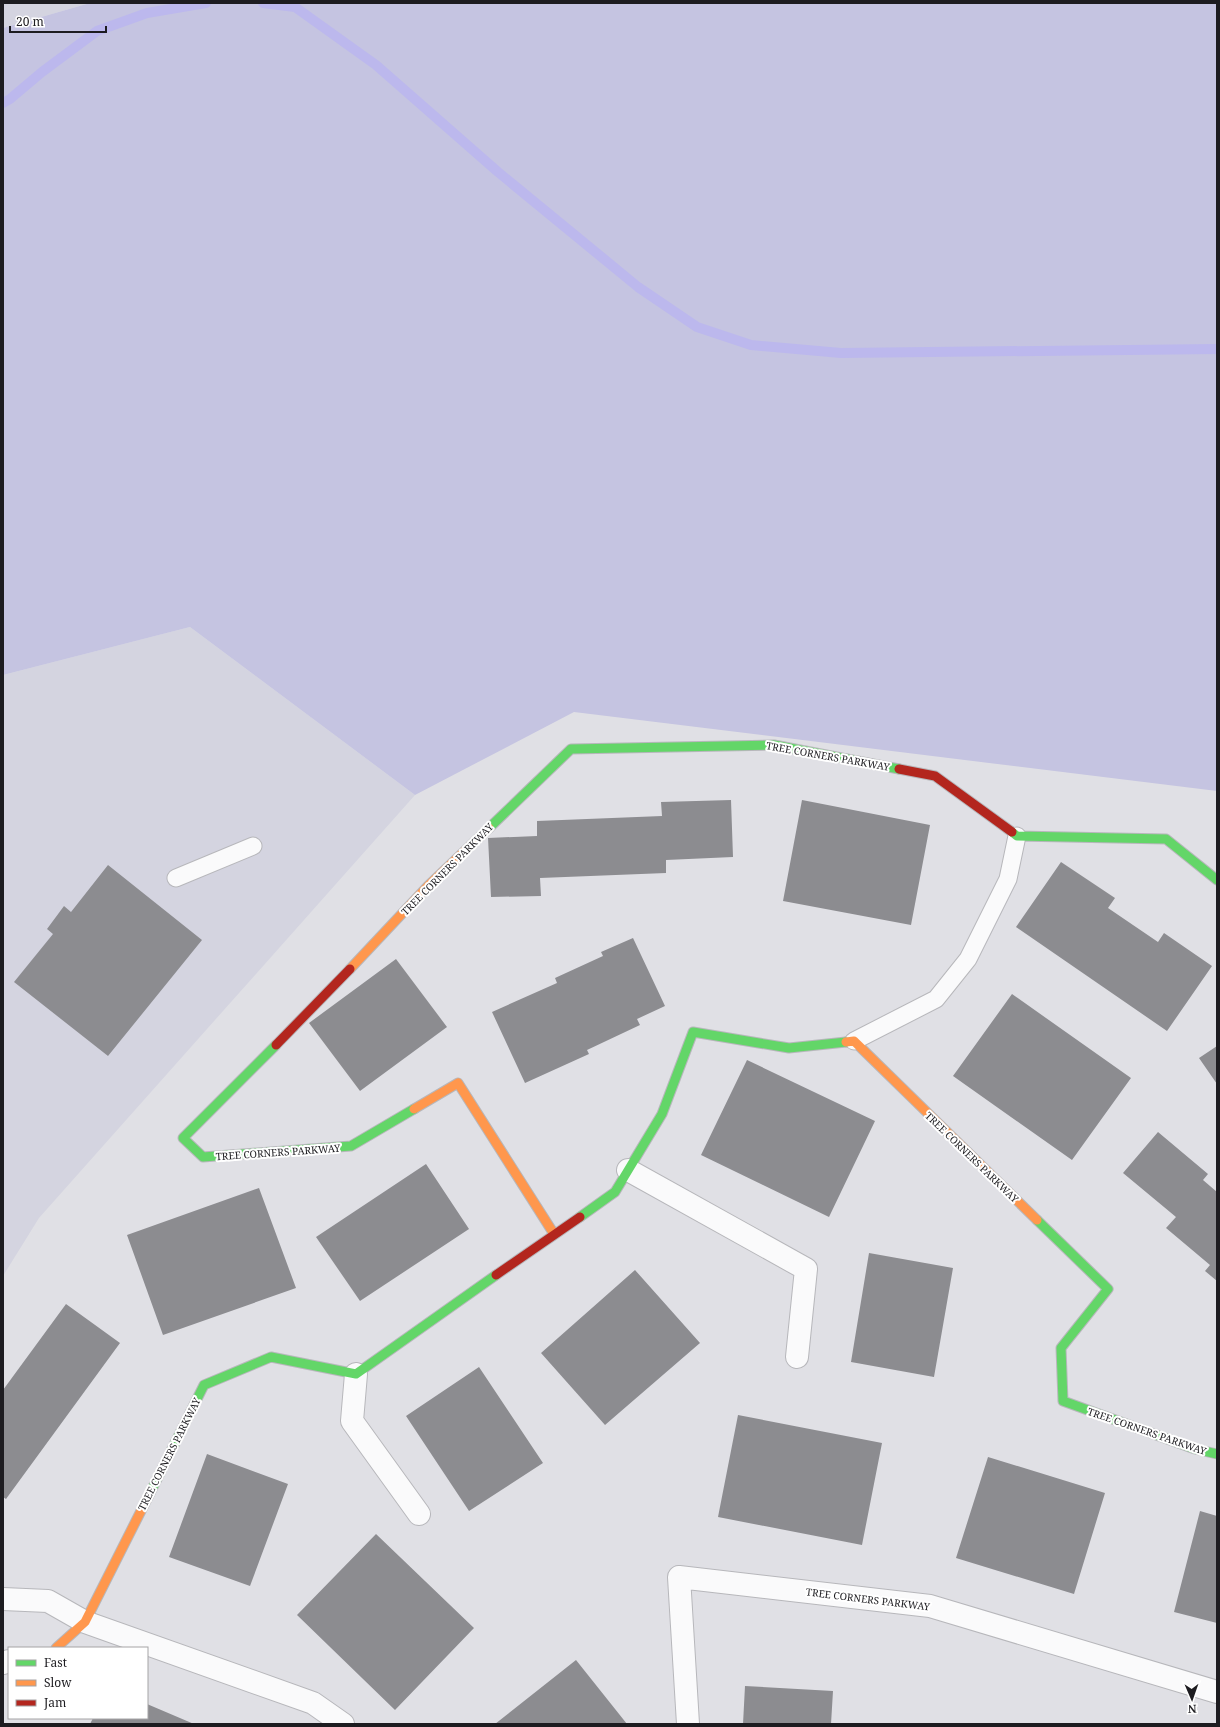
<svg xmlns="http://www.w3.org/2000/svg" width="1220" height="1727" viewBox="0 0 1220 1727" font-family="'Noto Serif',serif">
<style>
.built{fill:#d4d4e0}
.green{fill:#c5c4e1}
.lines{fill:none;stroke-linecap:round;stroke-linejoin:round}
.stream{stroke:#bcb8ed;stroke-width:10}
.building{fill:#8c8c90}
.lane-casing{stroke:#b7b7bb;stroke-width:19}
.street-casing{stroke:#b7b7bb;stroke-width:24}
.fast-casing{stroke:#b7b7bb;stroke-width:11}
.slow-casing{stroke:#b7b7bb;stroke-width:11}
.jam-casing{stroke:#b7b7bb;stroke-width:11}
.lane{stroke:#fafafb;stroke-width:17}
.street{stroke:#fafafb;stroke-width:22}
.fast{stroke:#63d668;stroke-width:9}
.slow{stroke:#ff974d;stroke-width:9}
.jam{stroke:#b3261e;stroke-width:9}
.labels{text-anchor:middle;stroke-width:4;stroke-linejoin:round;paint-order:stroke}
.street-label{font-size:10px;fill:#1d1c20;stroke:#fff}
</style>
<rect width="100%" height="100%" fill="#e0e0e5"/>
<path class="built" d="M3,3H90L3,28Z
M190,627L415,795L39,1218L3,1276V675Z"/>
<path class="green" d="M90,3H1217V791L574,712L415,795L190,627L3,675V28Z"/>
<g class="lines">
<path class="stream" d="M263,3L295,7L376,65L498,172L638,287L697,327L751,345L841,353L1217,349
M3,103L10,99L42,72L97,31L147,13L206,3"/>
</g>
<path class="building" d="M731,800L733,857L666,860V873L540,878L541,896L491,897L488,838L537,836V821L662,816L661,802Z
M802,800L930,825L911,925L783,901Z
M1061,862L1115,898L1108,908L1158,942L1164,933L1212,966L1167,1031L1016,927Z
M108,865L202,940L108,1056L14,982L53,934L47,929L64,906L71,912Z
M633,938L665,1006L637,1019L640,1025L587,1050L589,1054L525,1083L492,1012L557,983L555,978L603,956L601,952Z
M396,959L447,1027L360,1091L309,1023Z
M1012,994L1131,1078L1072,1160L953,1076Z
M1217,1046V1084L1199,1058Z
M747,1060L875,1121L829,1217L701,1155Z
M1158,1132L1208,1174L1203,1180L1217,1192V1281L1205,1271L1210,1265L1166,1228L1176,1217L1123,1173Z
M426,1164L469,1229L360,1301L316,1237Z
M259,1188L296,1288L163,1335L127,1235Z
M869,1253L953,1268L934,1377L851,1362Z
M635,1270L700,1343L605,1425L541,1353Z
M66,1304L120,1343L6,1499L3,1497V1390Z
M479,1367L543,1463L469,1511L406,1416Z
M738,1415L882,1443L862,1545L718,1517Z
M207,1454L288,1484L250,1586L169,1557Z
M988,1457L1105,1493L1074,1594L956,1558Z
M1200,1511L1217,1516V1623L1174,1612Z
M376,1534L474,1628L395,1710L297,1615Z
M576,1660L627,1724H495Z
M745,1686L833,1691L831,1724H743Z
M147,1704L194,1724H90L93,1718H147Z"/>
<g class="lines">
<g class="lane-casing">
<path id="lane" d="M176,878L253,846
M854,1041L936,999L968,959L1008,879L1017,836"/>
</g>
<g class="street-casing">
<path id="street" d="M628,1170L806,1269L797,1357
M356,1374L352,1421L419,1514
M3,1599L48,1601L85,1622L313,1703L343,1724
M3,1663L9,1661
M688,1724L679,1577L930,1606L1217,1692"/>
</g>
<g class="fast-casing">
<path id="fast" d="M489,828L571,749L774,745L899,769
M1012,832L1017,836L1166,839L1217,880
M276,1045L183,1138L203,1157L351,1146L414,1109
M580,1217L615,1192L662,1114L693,1032L789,1048L846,1042
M1037,1220L1108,1289L1061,1348L1063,1401L1195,1449L1217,1454
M149,1495L204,1385L271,1357L356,1374L496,1275"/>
</g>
<g class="slow-casing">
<path id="slow" d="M350,969L428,886L489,828
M846,1042L854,1041L1037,1220
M414,1109L458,1083L554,1234
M56,1648L85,1622L149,1495"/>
</g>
<g class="jam-casing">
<path id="jam" d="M899,769L935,776L1012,832
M276,1045L350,969
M496,1275L580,1217"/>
</g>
<use href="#lane" class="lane"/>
<use href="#street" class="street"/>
<use href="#fast" class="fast"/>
<use href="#slow" class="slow"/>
<use href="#jam" class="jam"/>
</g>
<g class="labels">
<g class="street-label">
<text transform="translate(828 756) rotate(10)" y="4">TREE CORNERS PARKWAY</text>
<text transform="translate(447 869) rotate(-45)" y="4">TREE CORNERS PARKWAY</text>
<text transform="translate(278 1152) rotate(-4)" y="4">TREE CORNERS PARKWAY</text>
<text transform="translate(972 1157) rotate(44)" y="4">TREE CORNERS PARKWAY</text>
<text transform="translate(1147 1431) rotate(19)" y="4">TREE CORNERS PARKWAY</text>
<text transform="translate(169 1454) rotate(-63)" y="4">TREE CORNERS PARKWAY</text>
<text transform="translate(868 1599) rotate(7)" y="4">TREE CORNERS PARKWAY</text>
</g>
</g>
<rect width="1220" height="1727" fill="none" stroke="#1d1c20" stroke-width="8"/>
<rect x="8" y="1647" width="140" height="72" fill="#ffffff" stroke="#a5a4a6"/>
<rect x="16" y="1660" width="20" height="6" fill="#63d668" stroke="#a5a4a6"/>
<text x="44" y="1667" font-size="12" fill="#1d1c20">Fast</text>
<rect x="16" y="1680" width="20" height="6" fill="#ff974d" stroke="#a5a4a6"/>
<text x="44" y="1687" font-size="12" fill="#1d1c20">Slow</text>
<rect x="16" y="1700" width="20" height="6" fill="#b3261e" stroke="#a5a4a6"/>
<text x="44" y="1707" font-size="12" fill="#1d1c20">Jam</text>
<g transform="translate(1192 1699) rotate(178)" stroke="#ffffff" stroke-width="3" paint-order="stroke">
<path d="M0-3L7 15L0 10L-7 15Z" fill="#1d1c20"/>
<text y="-6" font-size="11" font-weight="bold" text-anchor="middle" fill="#1d1c20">N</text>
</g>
<path d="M10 26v6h96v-6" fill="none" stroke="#1d1c20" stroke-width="2"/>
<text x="16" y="26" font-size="12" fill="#1d1c20" stroke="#ffffff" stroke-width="3" paint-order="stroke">20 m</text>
</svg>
